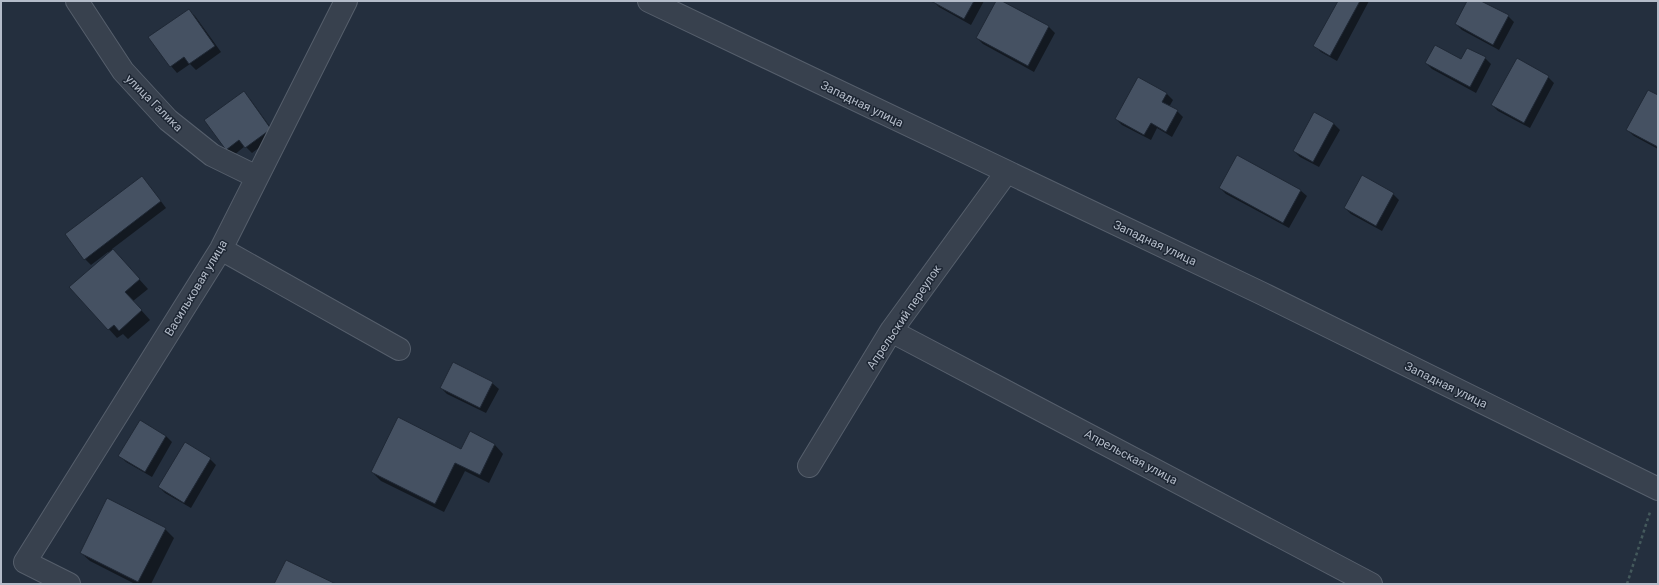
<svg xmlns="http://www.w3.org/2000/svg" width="1659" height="585" viewBox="0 0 1659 585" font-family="Roboto,sans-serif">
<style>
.shadow{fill:#0007}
.building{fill:#455162;stroke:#1f2835}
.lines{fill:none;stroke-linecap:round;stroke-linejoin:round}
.minor-casing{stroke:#565f6c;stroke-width:24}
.path{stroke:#44595c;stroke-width:2.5;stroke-dasharray:3 3;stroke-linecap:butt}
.minor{stroke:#38414e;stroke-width:22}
.labels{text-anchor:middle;stroke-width:3;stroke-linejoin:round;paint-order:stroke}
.street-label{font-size:12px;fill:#b4bcc9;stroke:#1d2633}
</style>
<rect width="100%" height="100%" fill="#242f3e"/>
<path class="shadow" d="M933,1H984L971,25L939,7Z
M997,1H1000L1049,27L1055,33L1034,72L983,44L977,38Z
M1339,1H1369L1337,61L1321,52L1315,46Z
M1468,1H1479L1508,16L1514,22L1499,50L1462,30L1456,24Z
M188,10L195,16L221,52L196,70L190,64L177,73L171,66Z
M1485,58L1491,64L1476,93L1432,69L1426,63Z
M1548,77L1554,83L1530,128L1498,111L1492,105Z
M244,93L250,99L276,135L252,153L245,146L233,156L226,150Z
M1167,94L1173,100L1169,107L1177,111L1183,117L1172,137L1157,128L1151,140L1122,125L1116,119Z
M1658,96V149L1634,136L1627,130Z
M1314,114L1334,124L1340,130L1319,167L1300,157L1294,151Z
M148,184L166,208L112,249L148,289L133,301L150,320L128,339L123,334L117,338L71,287L109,253L108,252L91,265L85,259Z
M1220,188L1300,190L1307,196L1289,228L1226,194Z
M1393,194L1399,200L1382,231L1351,214L1345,208Z
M492,383L499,389L486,413L447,394L441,388Z
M166,436L172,442L152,477L126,462L120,456Z
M495,445L503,454L489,483L465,471L444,512L381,481L372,472L461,450Z
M210,459L216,465L191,508L165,493L159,487Z
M165,529L174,538L151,584H135L90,561L81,553Z"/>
<path class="building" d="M931,1H974L964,19Z
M996,1H1002L1049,26L1028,66L976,38Z
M1338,1H1360L1330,56L1313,46Z
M1467,1H1481L1509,15L1493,45L1455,24Z
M189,9L215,46L189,64L184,57L170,67L148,37Z
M1435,45L1461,59L1467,48L1486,57L1470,87L1425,63Z
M1517,58L1549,76L1524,123L1491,105Z
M1138,77L1167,93L1162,102L1178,110L1166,132L1151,123L1144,135L1115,119Z
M1648,90L1658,95V147L1626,130Z
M244,91L271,129L245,148L239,140L226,150L204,120Z
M1314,112L1334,123L1313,162L1293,151Z
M1237,155L1301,190L1283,223L1219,188Z
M1362,175L1394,193L1376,226L1344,208Z
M142,176L161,201L84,260L65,234Z
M113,249L140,279L125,292L142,310L119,331L114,325L108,330L69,287Z
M453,362L493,382L480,408L440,388Z
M398,417L461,449L470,431L495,444L480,475L455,463L435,504L371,472Z
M140,420L166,436L145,472L118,456Z
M185,442L211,458L184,503L158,487Z
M107,498L166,528L138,582L80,553Z
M286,560L336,584H274Z"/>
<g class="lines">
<g class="minor-casing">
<path id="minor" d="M77,1L123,71L168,120L212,155L257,177
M649,1L1261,293L1658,489
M221,249L399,349
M891,331L1371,584
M809,466L891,331L1006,173
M69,584L25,562L221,249L346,1"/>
</g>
<path class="path" d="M1627,584L1650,512"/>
<use href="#minor" class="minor"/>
</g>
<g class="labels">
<g class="street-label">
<text transform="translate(154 103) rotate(45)" y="4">улица Галика</text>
<text transform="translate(862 104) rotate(26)" y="4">Западная улица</text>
<text transform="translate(1155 243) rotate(25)" y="4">Западная улица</text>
<text transform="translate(196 288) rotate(-59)" y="4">Васильковая улица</text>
<text transform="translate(904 317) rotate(-56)" y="4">Апрельский переулок</text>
<text transform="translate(1446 385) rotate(26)" y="4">Западная улица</text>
<text transform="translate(1131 457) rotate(28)" y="4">Апрельская улица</text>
</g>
</g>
<rect width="1659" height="585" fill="none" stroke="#b4bcc9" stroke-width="4"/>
</svg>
